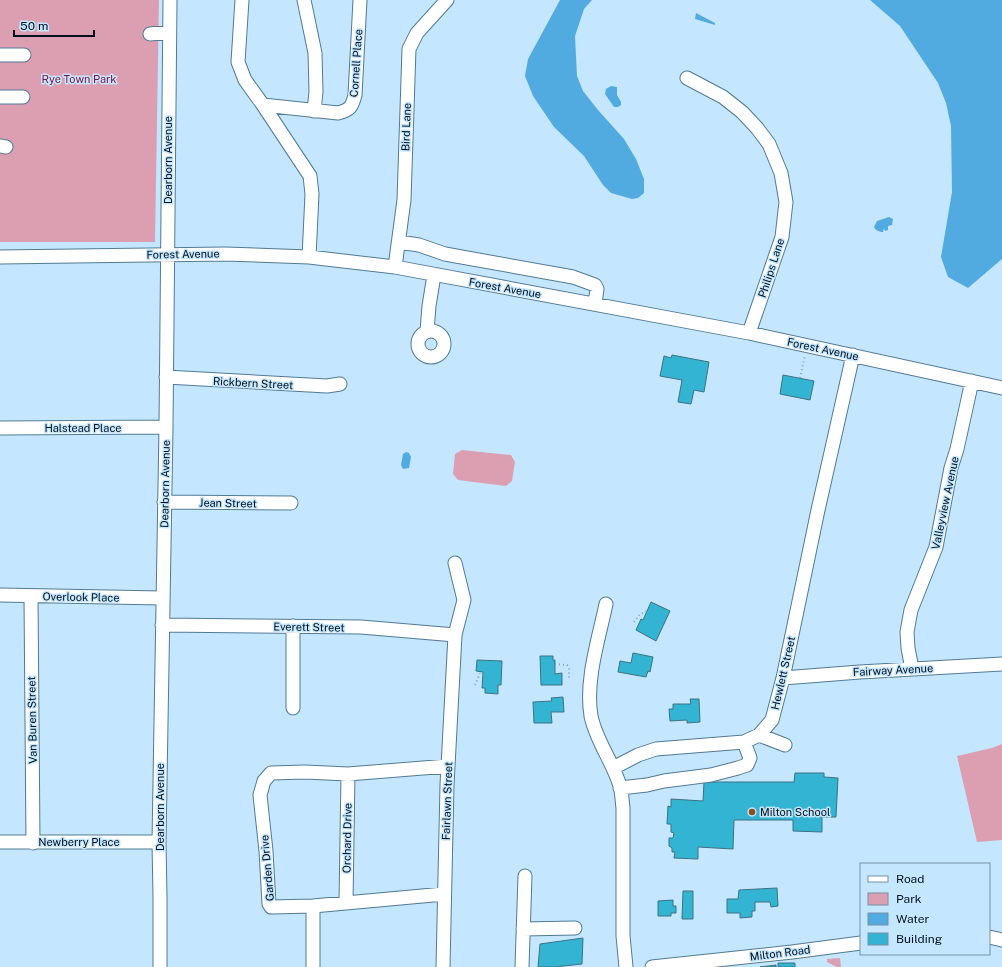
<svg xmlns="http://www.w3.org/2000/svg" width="1002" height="967" viewBox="0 0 1002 967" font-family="'Public Sans',sans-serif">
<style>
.green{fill:#dc9fb2}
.water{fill:#51aae0}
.building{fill:#34b4d3;stroke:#3c7281}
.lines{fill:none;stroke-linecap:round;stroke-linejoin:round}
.minor-casing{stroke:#517a95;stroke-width:15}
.path{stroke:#86a2b5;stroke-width:2;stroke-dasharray:1 3;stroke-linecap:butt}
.minor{stroke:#fff;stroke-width:13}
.poi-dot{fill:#8e4f15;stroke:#c4e7ff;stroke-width:1.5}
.labels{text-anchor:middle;stroke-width:3;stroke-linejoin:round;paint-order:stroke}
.street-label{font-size:11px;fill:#02101a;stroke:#c4e7ff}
.park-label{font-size:11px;fill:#7c1044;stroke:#c4e7ff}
.poi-label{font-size:11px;fill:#02101a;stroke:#c4e7ff;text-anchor:start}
</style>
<rect width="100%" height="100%" fill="#c4e7ff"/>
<path class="green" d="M0,0H159L155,242H0Z
M462,450L511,455L515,462L512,481L506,486L458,480L453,474L455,454Z
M1002,744V840L977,842L957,756L992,748Z
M840,958L841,967H837L827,962V959Z"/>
<path class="water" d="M560,0H592L584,9L575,36L577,76L583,91L598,110L624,139L636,159L644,179V193L638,198L632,199L611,193L603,185L584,156L554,127L533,96L525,76L528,59Z
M870,0H1002V259L968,288L948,277L941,257L952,192L951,126L946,103L938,83L900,26Z
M696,13L715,23V25L695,19Z
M611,86L617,87V95L621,102V105L618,107H614L605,94L606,89Z
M889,217L893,219L892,225L888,226V230L885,231L884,228L883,232H881L876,230L874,227L877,221Z
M406,452L409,453L411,457L409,468L403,469L401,465L403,454Z"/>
<path class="building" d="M672,355L709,362L704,392L694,390L691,404L678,402L682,380L660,376L664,356L671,358Z
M783,375L814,381L810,400L780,394Z
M651,602L670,611L656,641L636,630L641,619L643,620Z
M633,653L653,657L650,672L648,671L646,677L618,672L620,661L631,663Z
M540,656H553V660H555V674L562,673V685H541Z
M477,660L502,661L501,685H498V694L485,693V688H482L483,672L476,671Z
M563,697L564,712H551L552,723H534L533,702L552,701L551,698Z
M690,699H699L700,722L687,723V720L670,721L669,709H673V704H691Z
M795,773H824V777L838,778L836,817H822V832L793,831V820H734L733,849L698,847V859L674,858L675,852H672V848L669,846V838H673L674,833L671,832V824H667L668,806L671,807V799L703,801L704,782H794Z
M777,888L778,906L771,907L770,902H755V911H752V917L740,918V913H727V899H738L739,890Z
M683,891H693V919H682Z
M673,900V906H676V913H671V916H658V901Z
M583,938L582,964L555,967H538L540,944Z
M778,963H795V967H778Z
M776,965V967H760Z"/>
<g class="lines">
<g class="minor-casing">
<path id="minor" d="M242,0L238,62L245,80L263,105L310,176L312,194L309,257
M304,0L315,53L316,92L314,111
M150,34L169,32
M0,55H24
M687,78L723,97L742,112L757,128L769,144L781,173L786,202L782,237L749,333
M0,97H23
M263,105L338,113C350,110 352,107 355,95L360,0
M0,146L6,147
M399,242L419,245L445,254L573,277L595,285L597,289L595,304
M0,257L225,254L309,257L395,267L749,333L1002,388
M395,267L404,200L409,49L417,33L447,0
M418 344a13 13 0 1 1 26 0a13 13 0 1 1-26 0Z
M427,331L429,306L434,275
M166,377L327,386L340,384
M0,428L166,427
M164,502L291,503
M0,595L162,598
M31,597L33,843
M606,604C599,638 585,680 591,716C596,741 613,762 620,786C622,793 622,801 623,808V936L626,967
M162,625L361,627L455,635
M293,626V708
M912,669L908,648L907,632L911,610L936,547L951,468L957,449L972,381
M783,678L860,672L1002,664
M759,735L785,745
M613,768L638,755L656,749L744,742L759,735L772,720L783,678L818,510L853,355
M620,788L647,785L664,781L711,775L738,768L747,765L750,758L744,742
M0,842H159
M444,894L313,906L271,907L269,904L266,851L260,795L264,781L271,773L305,772L348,774L448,766
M346,902L348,774
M313,906V967
M523,929L575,928
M989,937L1002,940
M160,967V897L159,842L166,427L170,0
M443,967L447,785L455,635L464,600L455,563
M522,967L525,876
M652,967L792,952L861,943"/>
</g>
<path class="path" d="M800,378L805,356
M634,622L640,614L647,611
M555,664L567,665L569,669V679
M475,685L481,671"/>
<use href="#minor" class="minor"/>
</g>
<circle class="poi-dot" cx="752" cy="812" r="4"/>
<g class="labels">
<g class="street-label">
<text transform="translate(356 63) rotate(-86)" y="4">Cornell Place</text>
<text transform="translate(406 127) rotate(-88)" y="4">Bird Lane</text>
<text transform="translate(168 160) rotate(-90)" y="4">Dearborn Avenue</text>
<text transform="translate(183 254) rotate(-1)" y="4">Forest Avenue</text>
<text transform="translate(771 268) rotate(-72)" y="4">Philips Lane</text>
<text transform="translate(505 288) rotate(10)" y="4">Forest Avenue</text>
<text transform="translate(823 349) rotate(12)" y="4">Forest Avenue</text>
<text transform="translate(253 383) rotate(3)" y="4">Rickbern Street</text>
<text x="83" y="432">Halstead Place</text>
<text transform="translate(165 484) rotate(-89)" y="4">Dearborn Avenue</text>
<text transform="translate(228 503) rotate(1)" y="4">Jean Street</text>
<text transform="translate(945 503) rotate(-78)" y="4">Valleyview Avenue</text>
<text transform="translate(81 597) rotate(1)" y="4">Overlook Place</text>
<text transform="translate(309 627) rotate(1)" y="4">Everett Street</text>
<text transform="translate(893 670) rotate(-3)" y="4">Fairway Avenue</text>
<text transform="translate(783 673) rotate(-77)" y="4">Hewlett Street</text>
<text transform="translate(32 720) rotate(-91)" y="4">Van Buren Street</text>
<text transform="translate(447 801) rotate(-88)" y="4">Fairlawn Street</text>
<text transform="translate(160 807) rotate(-90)" y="4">Dearborn Avenue</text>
<text transform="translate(347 838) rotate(-89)" y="4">Orchard Drive</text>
<text x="79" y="846">Newberry Place</text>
<text transform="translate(267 868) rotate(-95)" y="4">Garden Drive</text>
<text transform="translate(780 953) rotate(-7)" y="4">Milton Road</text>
</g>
<g class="park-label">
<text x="79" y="83">Rye Town Park</text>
</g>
<g class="poi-label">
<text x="760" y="816">Milton School</text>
</g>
</g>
<rect x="860" y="863" width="130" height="92" fill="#c4e7ff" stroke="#7691a3"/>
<rect x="868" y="876" width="20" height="6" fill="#ffffff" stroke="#7691a3"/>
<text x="896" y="883" font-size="12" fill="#02101a">Road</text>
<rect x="868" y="893" width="20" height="12" fill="#dc9fb2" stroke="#7691a3"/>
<text x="896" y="903" font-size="12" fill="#02101a">Park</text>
<rect x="868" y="913" width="20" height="12" fill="#51aae0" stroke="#7691a3"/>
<text x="896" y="923" font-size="12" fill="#02101a">Water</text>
<rect x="868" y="933" width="20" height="12" fill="#34b4d3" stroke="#7691a3"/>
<text x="896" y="943" font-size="12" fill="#02101a">Building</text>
<path d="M14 30v6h80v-6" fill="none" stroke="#02101a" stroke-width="2"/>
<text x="20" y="30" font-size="12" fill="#02101a" stroke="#c4e7ff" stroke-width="3" paint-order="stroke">50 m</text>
</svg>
